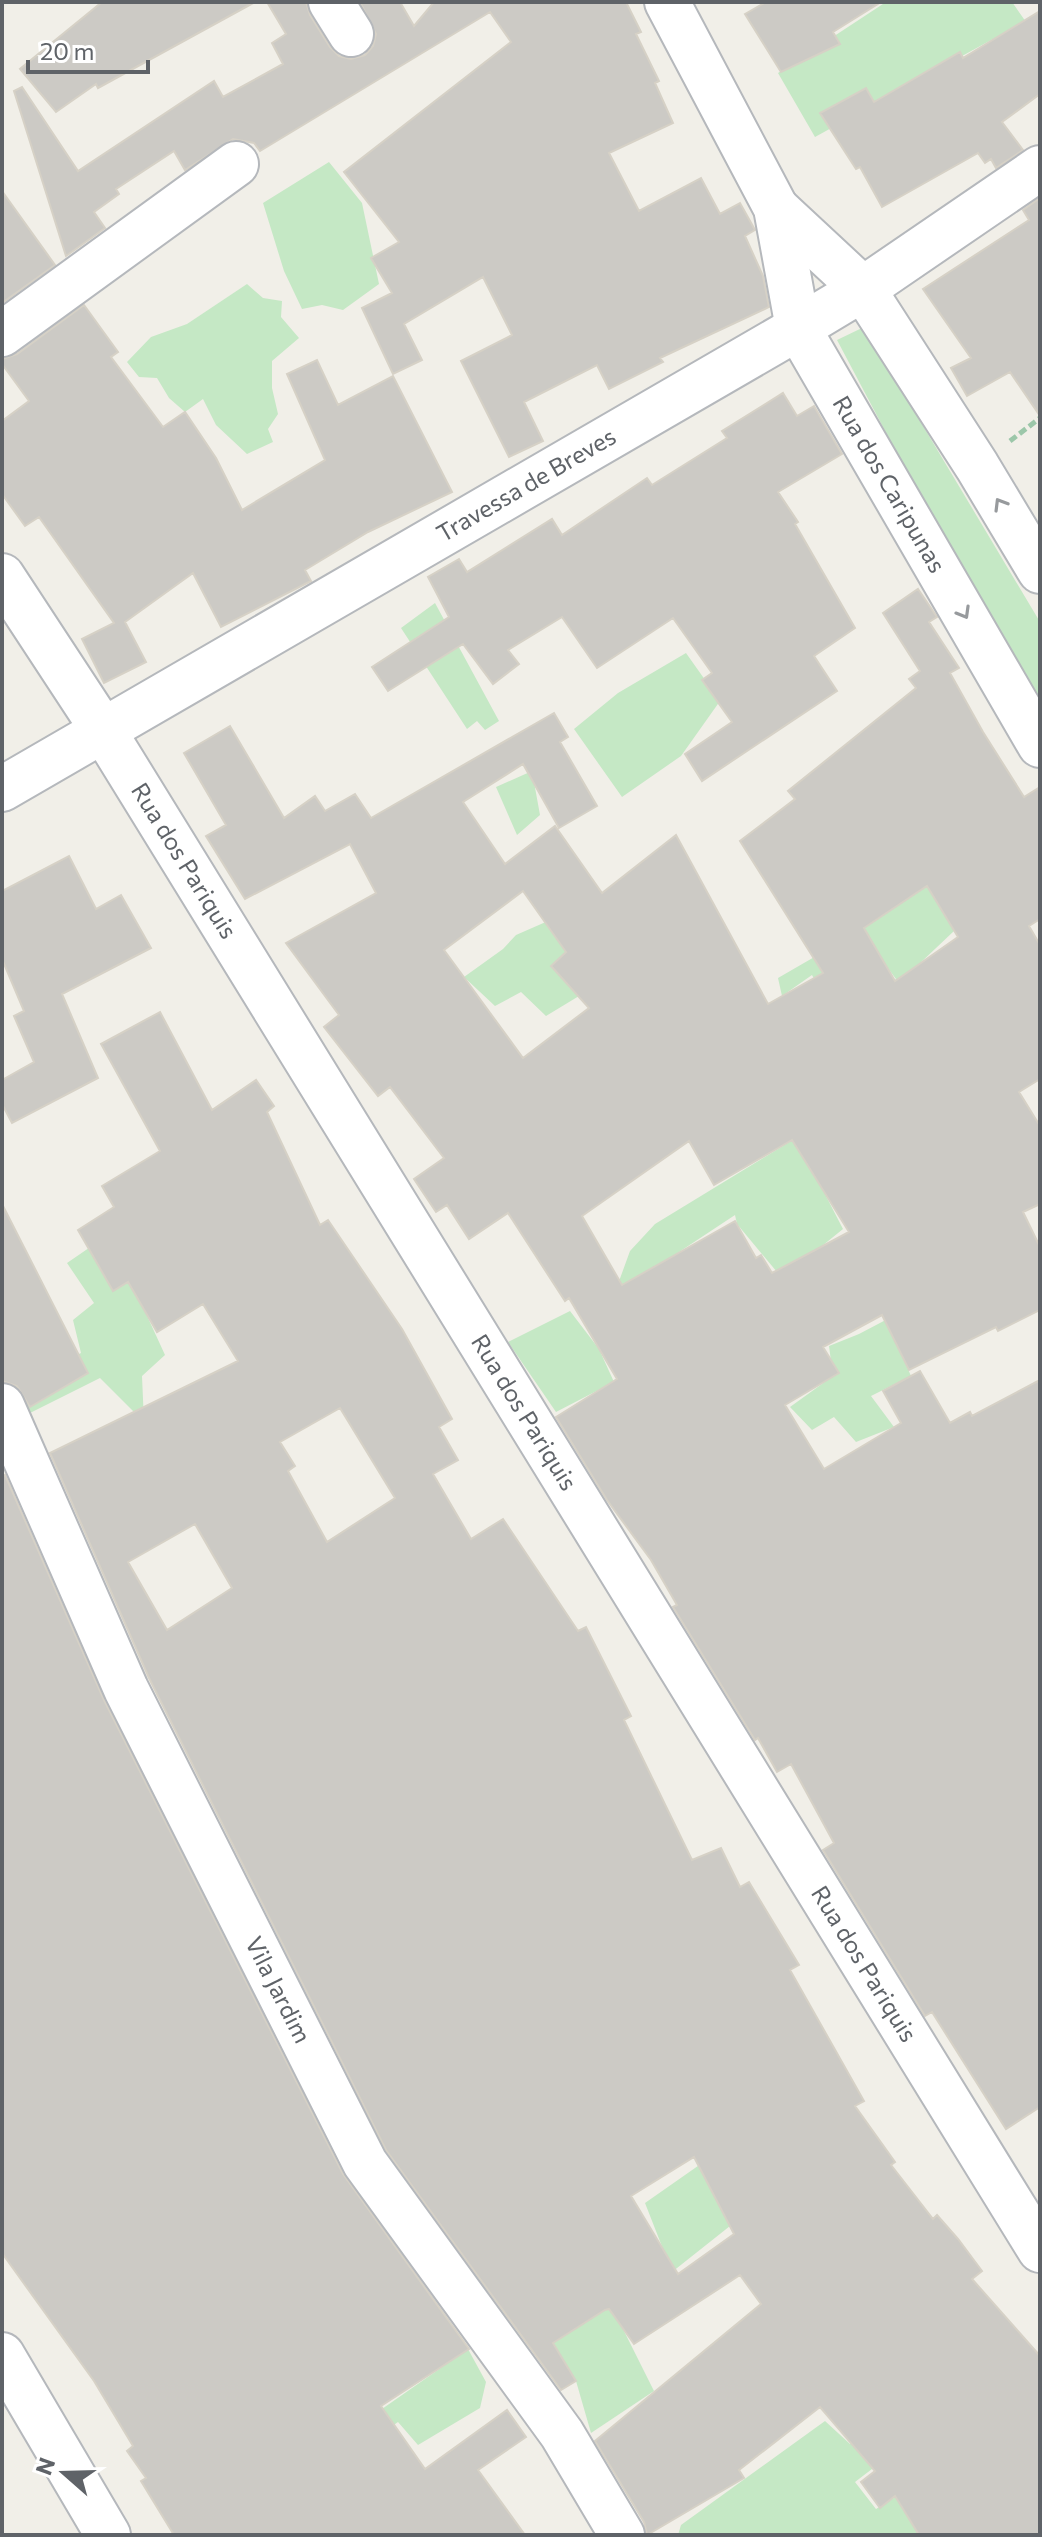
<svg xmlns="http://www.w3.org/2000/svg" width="1042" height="2537" viewBox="0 0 1042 2537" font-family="Commissioner,sans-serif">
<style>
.green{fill:#c5e8c5}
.building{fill:#cccac5;stroke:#d6d1c6;stroke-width:2;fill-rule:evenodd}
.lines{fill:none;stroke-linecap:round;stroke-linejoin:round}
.minor-casing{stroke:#b5b8bc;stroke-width:48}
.path{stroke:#9cc7a9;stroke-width:5;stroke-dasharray:8 4;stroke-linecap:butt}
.minor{stroke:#fff;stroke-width:44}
.oneway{stroke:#979a9d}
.labels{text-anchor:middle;stroke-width:6;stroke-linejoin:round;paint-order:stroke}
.street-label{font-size:24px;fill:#5f6368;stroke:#fff}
</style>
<rect width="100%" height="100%" fill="#f1efe8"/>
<path class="green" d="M886,2H1012L1040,42L993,39L815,137L778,73Z
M329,162L362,203L379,284L343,310L322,305L302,309L284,271L263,203Z
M247,284L263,298L282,301L281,317L299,338L272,361V388L278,414L268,429L273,442L247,454L216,425L203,399L185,412L169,398L157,378L139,377L127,362L151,337L187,324Z
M864,327L1040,622V702L892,444L837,340Z
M435,603L499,721L485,730L477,721L467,729L401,628Z
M686,653L720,701L681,756L622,797L574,729L618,693Z
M532,771L540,815L517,835L496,787Z
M913,862L954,931L899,983L887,967L790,1070L759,992L786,1028L827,1003L812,975L782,996L778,978L861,930Z
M548,921L569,949L579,996L546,1016L521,992L495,1006L464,977L503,949L516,935Z
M796,1138L843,1229L822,1246L828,1262L777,1272L737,1224L735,1215L614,1295L630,1251L655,1224Z
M137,1215L143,1307L165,1355L142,1376L144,1422L100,1378L24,1416L14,1385L81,1353L73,1320L94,1303L67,1263Z
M1040,1239V1284L899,1349L911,1376L871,1396L894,1427L856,1442L834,1417L812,1430L790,1407L833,1376L829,1346L859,1334Z
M570,1311L599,1349L614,1382L556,1412L508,1342Z
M842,2065L730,2226L672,2272L645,2203Z
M612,2307L654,2391L591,2433L576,2381L553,2342L556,2334Z
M1004,2314L1017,2358L855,2482L876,2509L963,2455L937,2535H678L681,2525L825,2421L850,2444Z
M468,2349L486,2382L480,2408L418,2445L398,2422L332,2468L316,2455Z"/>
<path class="building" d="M102,2H255L98,88L96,84L56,112L20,69Z
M267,2H306L310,15L330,47L339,56L351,59L365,55L373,46L376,34L360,2H400L414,26L434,2H626L641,32L636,34L659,81L655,83L673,123L609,153L639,211L701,178L720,214L740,203L755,230L745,236L763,276L769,307L660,358L663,362L609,389L597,365L524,402L543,441L509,457L461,361L512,335L483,277L404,324L422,360L393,374L362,308L392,293L371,258L399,242L344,172L511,42L490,12L260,151L254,143L233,139L185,170L174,151L116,189L119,194L94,212L105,228L66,256L14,91L22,87L78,171L214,81L223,97L283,64L272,43L286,34Z
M766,2H881L833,32L840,44L781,72L745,14Z
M1040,11V94L1002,122L1023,150L996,168L991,159L985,163L978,153L882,207L860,167L856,169L820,113L866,88L874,102L960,52L963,58Z
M2,191L55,265L2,303Z
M1040,198V416L1010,372L967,396L951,368L971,358L923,289L1029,220L1023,210Z
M84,305L118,352L111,357L163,427L185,412L216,458L242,510L325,460L287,374L317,360L338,405L393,376L452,492L368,532L305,570L311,581L221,627L193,573L125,622L146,662L104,683L82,639L114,623L39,517L25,526L2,494V421L29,401L2,364V359L17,354Z
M783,393L797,416L814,406L842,454L778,492L798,522L795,524L855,628L814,656L837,691L702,781L685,754L732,722L702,680L712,673L673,618L597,668L562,617L508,650L519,664L493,684L463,644L388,691L372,667L449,617L428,577L459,559L467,572L552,519L562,535L647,478L652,485L727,438L722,431Z
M918,589L937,617L929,622L959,668L950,673L983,732L1024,797L1040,787V919L1029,926L1040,945V1079L1019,1092L1040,1126V1204L1023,1212L1040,1247V1310L998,1331L996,1327L909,1370L882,1315L823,1347L839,1373L785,1405L824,1469L901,1423L883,1391L920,1371L950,1423L970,1412L972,1416L1040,1380V2107L1006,2129L932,2012L925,2016L823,1850L834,1843L791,1764L777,1772L758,1738L755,1740L673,1607L677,1605L651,1560L607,1500L556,1417L617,1379L569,1298L565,1301L508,1213L469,1239L447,1205L436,1212L414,1179L444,1158L390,1087L378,1096L324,1027L339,1015L286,943L376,893L350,844L245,899L206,836L226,825L184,753L230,726L284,818L315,796L325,811L355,794L371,818L554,713L568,737L560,742L597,806L559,828L523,764L463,802L505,864L555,826L602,893L676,835L768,1004L823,973L740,841L795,799L788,791L916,688L909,679L920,671L883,613ZM927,886L958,937L895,981L864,928ZM523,891L566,952L551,966L589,1008L523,1058L444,950ZM792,1140L849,1232L772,1273L761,1255L756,1258L735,1221L622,1285L582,1216L689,1141L714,1185Z
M69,856L96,909L121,895L151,948L62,994L98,1078L12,1123L2,1104V1080L34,1062L14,1016L24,1011L2,959V891Z
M160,1012L212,1110L256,1080L274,1106L267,1112L320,1225L328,1220L402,1329L452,1419L439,1427L458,1460L433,1474L471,1539L503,1519L578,1631L586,1627L631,1716L624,1720L692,1860L721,1848L740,1887L749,1882L799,1965L790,1970L864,2101L855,2106L895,2162L891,2165L933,2219L937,2215L958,2239L982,2271L972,2279L1040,2356V2535H919L895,2496L880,2508L861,2482L875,2471L820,2407L739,2470L744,2478L647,2535L644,2522L595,2441L761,2304L740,2275L634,2344L609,2309L605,2310L553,2343L576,2381L561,2390L386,2150L149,1678L50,1453L238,1361L203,1304L157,1332L128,1282L113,1291L78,1230L114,1207L102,1186L160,1151L101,1044ZM340,1408L395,1498L327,1542L288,1471L295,1466L280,1442ZM195,1524L232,1588L167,1630L128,1562ZM694,2157L734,2234L678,2274L631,2196Z
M2,1204L88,1373L30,1407L17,1386L2,1381Z
M5,1475L104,1700L343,2174L469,2349L381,2406L425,2469L507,2410L526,2437L478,2470L525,2535H174L141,2481L146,2478L127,2451L133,2446L94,2381L2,2253V1477Z"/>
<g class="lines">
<g class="minor-casing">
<g id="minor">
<path d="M331,2L351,34"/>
<path id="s1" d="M667,2L776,208L798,328L1040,745"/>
<path d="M776,208L863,289L977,466L1040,571"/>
<path d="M2,334L236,164"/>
<path id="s2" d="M2,576L103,730L1040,2250"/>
<path id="s3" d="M2,789L798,328L863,289L1040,168"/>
<path id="s4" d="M2,1406L126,1689L365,2163L562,2434L622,2535"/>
<path d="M2,2355L108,2535"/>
</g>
</g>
<path class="path" d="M1010,441L1040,418"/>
<use href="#minor" class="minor"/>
</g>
<defs><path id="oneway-chevron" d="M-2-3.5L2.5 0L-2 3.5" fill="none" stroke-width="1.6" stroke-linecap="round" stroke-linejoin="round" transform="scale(2)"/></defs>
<g class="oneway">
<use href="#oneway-chevron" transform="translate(1000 504) rotate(-121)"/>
<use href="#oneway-chevron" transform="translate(964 613) rotate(60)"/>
</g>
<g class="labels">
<g class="street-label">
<text dy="8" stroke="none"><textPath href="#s1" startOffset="536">Rua dos Caripunas</textPath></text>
<text dy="8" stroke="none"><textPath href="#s3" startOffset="606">Travessa de Breves</textPath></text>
<text dy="8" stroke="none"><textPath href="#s2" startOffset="338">Rua dos Pariquis</textPath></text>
<text dy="8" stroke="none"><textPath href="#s2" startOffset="986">Rua dos Pariquis</textPath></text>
<text dy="8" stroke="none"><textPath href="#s2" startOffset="1634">Rua dos Pariquis</textPath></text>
<text dy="8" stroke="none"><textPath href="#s4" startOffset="646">Vila Jardim</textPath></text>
</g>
</g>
<rect width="1042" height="2537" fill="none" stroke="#5f6368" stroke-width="8"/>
<g transform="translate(64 2473) rotate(290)" stroke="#ffffff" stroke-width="6" paint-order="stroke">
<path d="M0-6L14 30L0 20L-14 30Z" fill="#5f6368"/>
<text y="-12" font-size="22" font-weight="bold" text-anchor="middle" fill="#5f6368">N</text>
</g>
<path d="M28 60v12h120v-12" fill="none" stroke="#5f6368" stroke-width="4"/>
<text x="40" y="60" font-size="24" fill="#5f6368" stroke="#ffffff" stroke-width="6" paint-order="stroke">20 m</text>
</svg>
